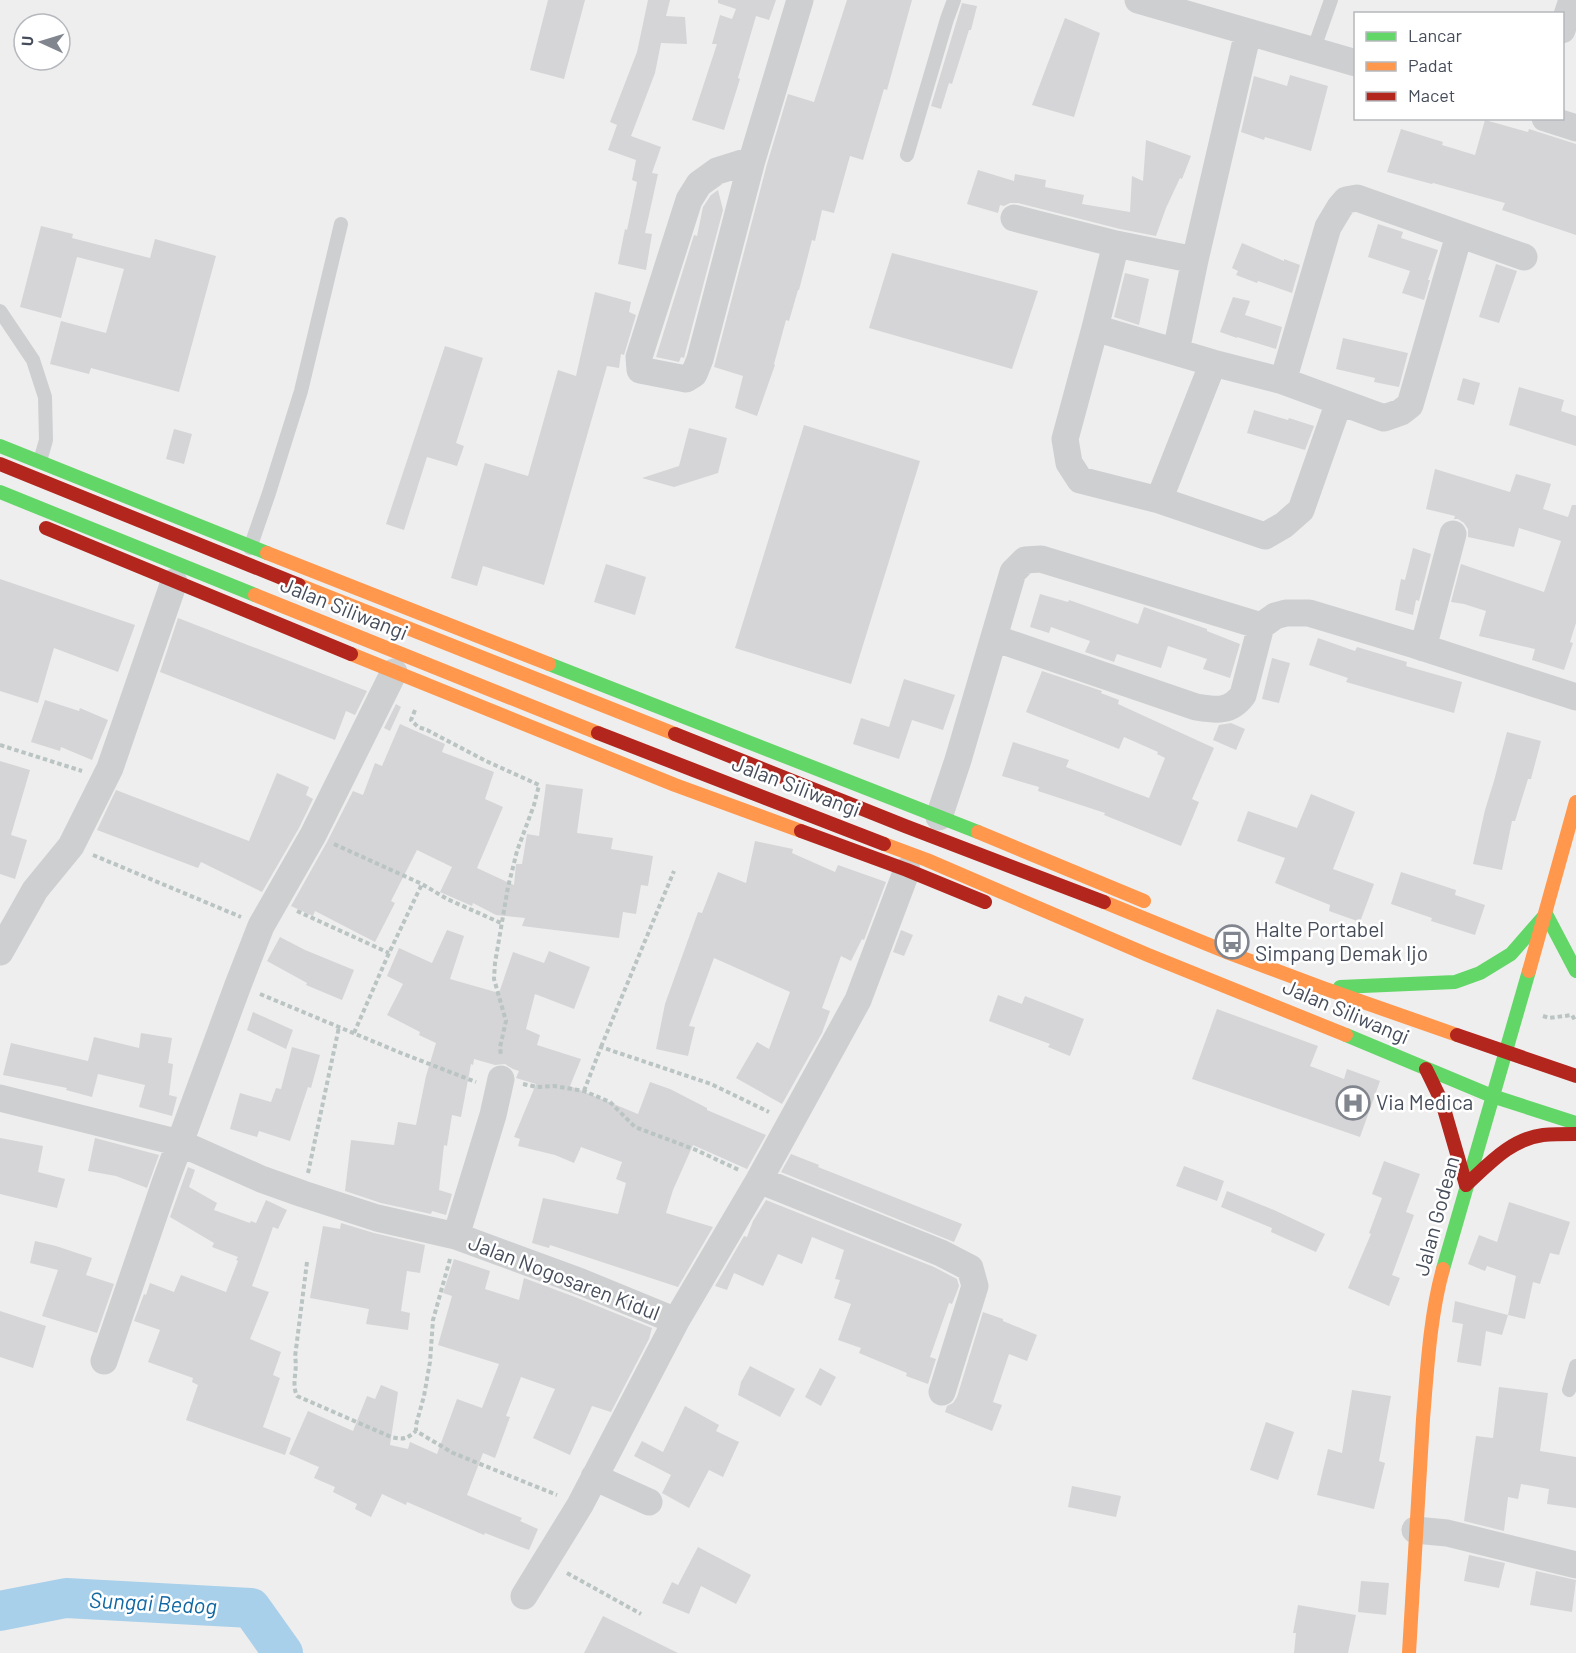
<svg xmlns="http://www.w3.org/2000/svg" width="1576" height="1653" viewBox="0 0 1576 1653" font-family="Barlow,sans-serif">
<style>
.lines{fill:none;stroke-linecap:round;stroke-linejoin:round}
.river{stroke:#a9d0ea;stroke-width:40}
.building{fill:#d5d5d7}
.path{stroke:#b9c4c3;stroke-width:4;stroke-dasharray:4.5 3;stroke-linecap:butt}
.lane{stroke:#cdcfd1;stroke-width:14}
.street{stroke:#cdcfd1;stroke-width:27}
.fast{stroke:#63d668;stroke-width:14}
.slow{stroke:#ff974d;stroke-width:14}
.jam{stroke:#b3261e;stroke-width:14}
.labels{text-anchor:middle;stroke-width:5;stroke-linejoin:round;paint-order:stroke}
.street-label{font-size:21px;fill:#464d5a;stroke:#fff}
.poi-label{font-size:21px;fill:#464d5a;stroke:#fff;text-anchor:start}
.water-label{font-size:22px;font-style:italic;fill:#1168a3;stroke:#fff}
</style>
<rect width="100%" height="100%" fill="#efeeee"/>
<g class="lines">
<path class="river" d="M0,1611L66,1598L251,1608L283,1653"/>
</g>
<path class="building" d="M548,0H585L564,79L530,70Z
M648,0H670L666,16L685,17L687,44L661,43L655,73L631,136L661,147L652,173L658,174L645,233L652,234L646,270L618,264L625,229L627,230L637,182L632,180L636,160L608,150L617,125L610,122L637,52Z
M718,0H776L769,20L756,16L738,78L740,79L724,130L692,120L717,44H712L720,15L732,19L736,9L718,3Z
M847,0H912L887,90L884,89L863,160L850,156L834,213L822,210L815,241L812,240L799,290H798L789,321L786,320L774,364L775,365L757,416L735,408L743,376L714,367L767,164L788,94L814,102Z
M962,3L977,6L971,30H969L952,84L949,83L941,109L931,106Z
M1065,18L1100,33L1074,117L1032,105Z
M1290,75L1328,86L1311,151L1265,137L1264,140L1241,132L1254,76L1287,86Z
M1485,120L1528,132L1529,129L1576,144V235L1502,210L1505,203L1433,183L1432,184L1387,172L1401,129L1443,142L1442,145L1475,155Z
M1146,140L1191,156L1182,179L1180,178L1166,208L1156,236L1120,229L1018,203H1010L1004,206L1000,205L998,213L967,204L978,170L1014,181L1015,174L1046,180L1045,187L1084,195L1082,204L1130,212L1132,176L1143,181Z
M718,190L723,210L685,354L684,358L681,357L679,362L656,357L694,235L697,236L703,207L711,195Z
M1378,224L1403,232L1401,238L1438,250L1428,280H1430L1424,300L1402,293L1410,271L1368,257Z
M41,226L73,234L72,238L150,258L155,239L216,256L179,392L91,368L89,374L50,364L61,321L106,333L124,269L77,257L61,318L20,307Z
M1242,243L1284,261V259L1300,265L1292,293L1258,281L1257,283L1236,275L1238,271L1232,268Z
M892,253L1038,291L1012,369L869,328Z
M1496,264L1517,271L1499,323L1479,317Z
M1125,273L1149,279L1139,325L1114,317Z
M595,292L631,302L629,312L636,315L624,355L621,354L619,368L607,366L544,585L483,566L477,586L451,578L485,463L528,476L558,370L576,376Z
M1233,297L1250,301L1245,315L1282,327L1276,349L1237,337V338L1220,332Z
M1343,338L1408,353L1399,387L1374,382L1375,378L1336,369Z
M445,346L483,358L456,443L464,446L457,466L427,457L404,530L386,524Z
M1463,378L1480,383L1474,405L1457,400Z
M1519,387L1564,400L1561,411L1576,416V446L1509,425Z
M1254,410L1288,420L1289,418L1314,426L1305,450L1247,433Z
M804,425L920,461L851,684L735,648Z
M689,428L727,438L718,473L674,487L642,478L679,466Z
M174,429L192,434L184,464L166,459Z
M1435,469L1510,492L1516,474L1551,484L1543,509L1568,517L1572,505H1576V623L1570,642L1573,643L1564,670L1532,660L1535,649L1479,636L1486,611L1464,604L1451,602L1461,564L1544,592L1561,541L1519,528L1514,547L1468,537V529L1464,523L1458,519H1454L1455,516L1426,509Z
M1413,548L1431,554L1419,601L1416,600L1413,615L1395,610L1401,579L1405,580Z
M606,564L646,577L635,615L594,602Z
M0,579L135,625L118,672L54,648L38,703L0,691Z
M1040,594L1068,602L1069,600L1138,624L1144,607L1207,629V631L1240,644L1230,678L1203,669L1207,659L1168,646L1161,668L1117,654L1114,662L1085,652L1090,641L1051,627L1049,633L1030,627Z
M178,618L367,691L355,715L346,711L335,740L160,672Z
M1318,638L1355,651L1357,647L1407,662L1406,666L1462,682L1454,713L1346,682L1348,678L1309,665Z
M1272,658L1290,663L1279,703L1262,699Z
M1042,671L1102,691L1101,693L1119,700L1118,704L1214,748L1192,799L1199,802L1181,846L1104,815L1105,813L1038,791L1039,787L1002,776L1013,742L1069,760L1066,767L1149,798L1165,758L1157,754L1158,752L1124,737L1119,749L1026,712Z
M904,679L955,695L943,730L912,720L899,759L853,744L861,718L889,727Z
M45,700L79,711L80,708L108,720L92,760L61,747L60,751L31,742Z
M396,704L401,707L390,731L384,728Z
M1231,723L1245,729L1236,750L1213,740L1219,725Z
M400,724L445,744L442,752L494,772L485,799L503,807L477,868L514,885L516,864H522L527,834L539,836L546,784L583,789L577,833L613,838L611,849L653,856L648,886L641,885L636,914L623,912L619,938L522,926L525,918L496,915L473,903L472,906L440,892L452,867L417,850L391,901L395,903L375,942L315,911L313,916L291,906L327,842L353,791L363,795L375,763L382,766Z
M1507,732L1541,741L1531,779H1528L1515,821H1512L1502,870L1473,864L1485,810L1494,781Z
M0,761L30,770L11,835L27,840L15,879L0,874Z
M277,773L309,787L306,795L313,799L299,828L262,892L201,862L198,868L97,830L116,790L249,841Z
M1311,794L1355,812L1333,869L1374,884L1360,922L1329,911L1330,905L1275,883L1285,858L1237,841L1248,811L1297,828Z
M755,841L793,849L792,853L835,872L838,865L886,882L864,940L862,939L851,961L841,956L822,1008L830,1011L822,1033L782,1104L736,1078L757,1042L769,1049L790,992L714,958L689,1026L695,1027L688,1056L656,1049L665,1004L698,912L702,913L718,872L746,883Z
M1401,872L1456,890L1455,895L1485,905L1475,935L1431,921L1432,918L1391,904Z
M447,930L464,936L450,979L499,993L513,952L544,963L549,951L590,967L574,1009L535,994L526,1029L540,1035L537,1045L581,1059L570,1086L638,1114L650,1082L670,1089L707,1108V1110L766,1135L747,1169L693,1145L673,1190L666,1213L713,1227L678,1287L550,1245L549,1248L532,1243L543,1198L618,1214L626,1183L616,1179L622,1162L581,1147L574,1163L555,1155L518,1146L520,1139L514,1137L536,1084L516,1078L519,1071L513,1069L505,1064L495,1065L474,1059L473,1065L471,1064L461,1117L452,1115L447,1146L444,1145L439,1190L452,1194L446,1215L432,1211L431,1214L381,1203L345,1191L351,1140L394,1145L398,1122L416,1125L426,1076L436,1043L419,1035L420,1032L387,1015L403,984L387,976L399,948L432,963Z
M901,930L913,935L904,956L893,952Z
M280,937L305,950L354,970L342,1000L306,985L307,983L267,961Z
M998,995L1022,1004L1025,996L1084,1019L1070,1056L1048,1047L1050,1044L989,1021Z
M1217,1009L1318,1046L1310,1066L1344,1079L1347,1069L1380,1081L1360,1137L1192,1079Z
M253,1012L293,1030L286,1049L247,1030Z
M141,1033L172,1038L168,1063L173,1064L169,1095L177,1097L172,1116L139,1107L145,1085L98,1074L92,1097L66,1090L67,1088L3,1075L11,1043L88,1061L94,1037L139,1048Z
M292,1047L320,1055L311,1088L308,1087L290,1141L259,1131L257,1137L230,1129L240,1093L271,1102L276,1088L281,1089Z
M0,1138L43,1146L38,1172L65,1179L57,1208L0,1194Z
M95,1138L159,1155L147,1188L116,1176L88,1171Z
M791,1154L819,1165L818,1167L962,1224L954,1242L781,1172Z
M1384,1161L1420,1174L1406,1212L1414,1215L1392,1275L1400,1278L1389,1306L1348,1288L1371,1234L1369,1233L1382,1198L1372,1194Z
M1184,1166L1224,1181L1217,1201L1176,1186Z
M188,1167L195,1170L189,1187L217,1203L214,1210L250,1223L251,1221L256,1223L266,1200L287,1210L278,1229L273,1227L252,1286L269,1292L250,1339L281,1352L273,1375L280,1378L263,1427L291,1438L285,1455L186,1420L198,1385L192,1382L193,1378L148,1362L160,1330L134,1321L144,1294L146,1295L150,1283L174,1292L181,1275L226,1292L238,1261L236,1260L238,1257L212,1247L214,1243L170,1217Z
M1227,1191L1274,1210L1325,1234L1316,1252L1271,1232L1272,1228L1221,1207Z
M766,1200L934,1267L957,1279L959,1286L956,1294L952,1304L949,1303L930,1357L936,1359L928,1384L906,1376L907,1373L859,1353L861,1348L838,1340L851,1304L834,1298L840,1280L835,1279L844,1250L812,1237L802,1264L778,1254L763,1286L734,1273L727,1290L715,1286L744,1236L747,1237L753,1221Z
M1509,1202L1570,1222L1559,1255L1550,1253L1540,1284L1533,1282L1525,1319L1508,1315L1516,1276L1487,1266L1485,1271L1468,1264L1479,1235L1497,1242Z
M341,1223L374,1233L425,1245L420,1273L407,1271L401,1311L410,1313L408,1330L366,1324L369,1309L310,1298L323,1226L340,1229Z
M35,1241L56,1246L92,1258L86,1275L114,1284L97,1333L42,1316L58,1270L30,1263Z
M454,1259L490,1271L485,1289L519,1300L524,1278L575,1297L652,1328L649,1339L611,1412L592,1406L570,1455L533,1438L555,1389L521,1377L506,1416L510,1417L495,1458L483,1453L467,1495L522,1518L520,1521L538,1529L529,1550L485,1533L484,1535L407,1502L406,1505L382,1494L371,1517L355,1509L357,1504L333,1492L335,1487L314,1478L319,1467L289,1454L308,1411L353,1431L367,1396L375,1399L381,1385L398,1392L390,1445L408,1449L410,1442L437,1454L457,1399L482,1408L499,1364L438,1345L452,1296L443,1293Z
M1455,1301L1508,1315L1502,1335L1486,1331L1481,1366L1457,1362L1463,1324L1452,1322Z
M0,1311L46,1326L33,1368L0,1357Z
M983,1312L1003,1319V1321L1037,1335L1027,1361L1009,1354L993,1402L1002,1405L992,1431L945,1412L947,1406L953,1403L957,1397Z
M750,1366L795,1389L780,1417L738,1395L741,1382Z
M820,1368L836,1377L821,1406L805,1397Z
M1499,1387L1548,1393L1540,1451L1576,1457V1508L1547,1504L1549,1489L1521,1484L1518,1499L1508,1497L1504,1531L1464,1521L1476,1436L1493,1438Z
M1352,1390L1391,1396L1379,1461L1385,1463L1374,1509L1317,1495L1328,1449L1342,1453Z
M685,1406L719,1425L716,1431L739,1442L723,1477L709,1470L689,1508L662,1493L671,1475L634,1456L642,1441L663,1452Z
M1266,1422L1294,1432L1278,1480L1250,1470Z
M1072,1486L1121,1496L1116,1517L1068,1507Z
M698,1547L751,1575L736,1604L701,1586L689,1614L662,1603L672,1582L678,1585Z
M1469,1555L1505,1563L1499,1588L1464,1581Z
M1536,1571L1576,1580L1572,1612L1530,1605Z
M1361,1581L1389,1583L1386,1615L1358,1612Z
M1298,1605L1356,1615L1348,1653H1294L1296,1633H1293Z
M603,1616L678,1653H584Z"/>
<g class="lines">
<path class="path" d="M415,710L411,720L418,727L427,730L486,761L539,785L534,805L517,851L508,887L495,963L494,979L506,1021L500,1047L501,1056
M0,745L82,771
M334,844L422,884L447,899L501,923
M93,855L241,917
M297,911L389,953
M260,994L401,1053L476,1082
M1543,1016L1549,1018L1572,1015L1576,1022
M354,1033L389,953L422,884
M601,1047L674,871
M523,1084L537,1087L554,1086L584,1091L610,1102L635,1127L696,1150L739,1170
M584,1091L601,1047L711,1084L769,1112
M308,1173L339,1027
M450,1259L433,1320L430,1362L424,1396L416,1425V1431L453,1453L557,1495
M307,1262L295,1357C298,1371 291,1383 297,1396L391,1437C404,1440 406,1439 416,1431
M567,1573L641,1614"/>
<path class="lane" d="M1313,51L1331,0
M907,155L947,19L954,0
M0,311L33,360L45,397L46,440L40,461
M250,548L269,493L301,391L341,224
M1569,1390L1576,1366"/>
<path class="street" d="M1138,0L1356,63
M1562,30L1572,0
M1545,118L1576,128
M752,160L717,171L699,184L689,200L639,357L640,370L686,379L694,374L700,359L752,160L800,0
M1014,218L1116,244L1195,260
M1116,244L1095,328L1065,439L1069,463L1080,480L1159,500L1265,536L1284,525L1301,510L1339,402
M1095,328L1213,363L1283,381L1384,418L1401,412L1410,405L1459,235
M1176,351L1195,260L1248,32
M1283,381L1328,227L1340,207L1346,200L1357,198L1524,257
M1159,500L1213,363
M994,638L1196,707C1215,710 1230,713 1243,695L1261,626L1275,616L1286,613H1309L1412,644L1576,697
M1423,648L1453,534
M939,817L958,760L1013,572L1025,560L1041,559L1261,626
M0,952L35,890L71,846L110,768L174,582
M0,1098L180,1143L261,1179L303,1194L377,1218L456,1236L581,1282L676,1321L759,1180L858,1000L907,870
M759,1180L941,1253L970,1268L975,1286L942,1392
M456,1236L493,1115L501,1079
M104,1361L165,1183L238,985L261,926L313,835L394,672
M594,1477L649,1502
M1415,1530L1447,1533L1576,1565
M524,1596L580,1505L676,1321"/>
<path class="fast" d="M0,446L267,553
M0,492L255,595
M549,664L978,832
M1340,987L1455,982L1480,973L1511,954L1546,914L1576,971
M1346,1035L1492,1096L1576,1123
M1443,1269L1529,971"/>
<path class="slow" d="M267,553L549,664
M299,585L675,734
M255,595L598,733
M351,654L675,785L801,831
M978,832L1144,901
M884,844L927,860L1148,955L1346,1035
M1104,902L1229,953L1323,988L1457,1035
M1529,971L1576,802
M1409,1653C1413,1575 1418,1497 1423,1419C1427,1371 1430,1315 1443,1269"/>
<path class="jam" d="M0,464L299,585
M46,528L351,654
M598,733L884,844
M675,734L905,826L1104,902
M801,831L907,870L985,902
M1457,1035L1576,1076
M1426,1069L1442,1102L1466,1185C1489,1164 1511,1139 1543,1135C1554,1134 1565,1134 1576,1134"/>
</g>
<defs>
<g id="bus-ring" transform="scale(1.725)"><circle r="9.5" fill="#fff" stroke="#81858e" stroke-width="1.5"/><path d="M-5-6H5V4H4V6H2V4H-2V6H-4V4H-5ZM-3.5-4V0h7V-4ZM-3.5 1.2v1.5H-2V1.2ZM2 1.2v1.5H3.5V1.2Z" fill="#81858e"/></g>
<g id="hospital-ring" transform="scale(1.725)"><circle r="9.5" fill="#fff" stroke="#81858e" stroke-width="1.5"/><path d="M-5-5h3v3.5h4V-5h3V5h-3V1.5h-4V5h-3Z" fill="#81858e"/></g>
</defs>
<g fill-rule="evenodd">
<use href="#bus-ring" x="1232" y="942"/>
<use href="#hospital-ring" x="1353" y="1103"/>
</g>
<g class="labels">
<g class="street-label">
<text transform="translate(344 609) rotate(22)" y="7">Jalan Siliwangi</text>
<text transform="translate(796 787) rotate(21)" y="7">Jalan Siliwangi</text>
<text transform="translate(1346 1012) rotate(23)" y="7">Jalan Siliwangi</text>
<text transform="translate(1437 1216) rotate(-75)" y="7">Jalan Godean</text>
<text transform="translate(564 1278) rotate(21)" y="7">Jalan Nogosaren Kidul</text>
</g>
<g class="poi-label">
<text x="1255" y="937">Halte Portabel<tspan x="1255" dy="24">Simpang Demak Ijo</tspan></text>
<text x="1376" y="1110">Via Medica</text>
</g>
<g class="water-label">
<text transform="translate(153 1603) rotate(3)" y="8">Sungai Bedog</text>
</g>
</g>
<rect x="1354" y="12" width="210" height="108" fill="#ffffff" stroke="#b5b8bd" stroke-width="1.5"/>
<rect x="1366" y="32" width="30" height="9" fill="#63d668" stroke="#b5b8bd" stroke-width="1.5"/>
<text x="1408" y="42" font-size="18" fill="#464d5a">Lancar</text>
<rect x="1366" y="62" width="30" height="9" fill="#ff974d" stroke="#b5b8bd" stroke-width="1.5"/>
<text x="1408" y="72" font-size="18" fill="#464d5a">Padat</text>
<rect x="1366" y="92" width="30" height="9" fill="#b3261e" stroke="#b5b8bd" stroke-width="1.5"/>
<text x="1408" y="102" font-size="18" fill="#464d5a">Macet</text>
<g transform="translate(42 42) rotate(274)"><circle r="28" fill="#ffffff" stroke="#b5b8bd" stroke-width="1.5"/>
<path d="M0-4.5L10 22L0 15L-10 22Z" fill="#81858e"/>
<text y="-9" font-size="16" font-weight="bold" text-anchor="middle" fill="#464d5a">U</text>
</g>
</svg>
